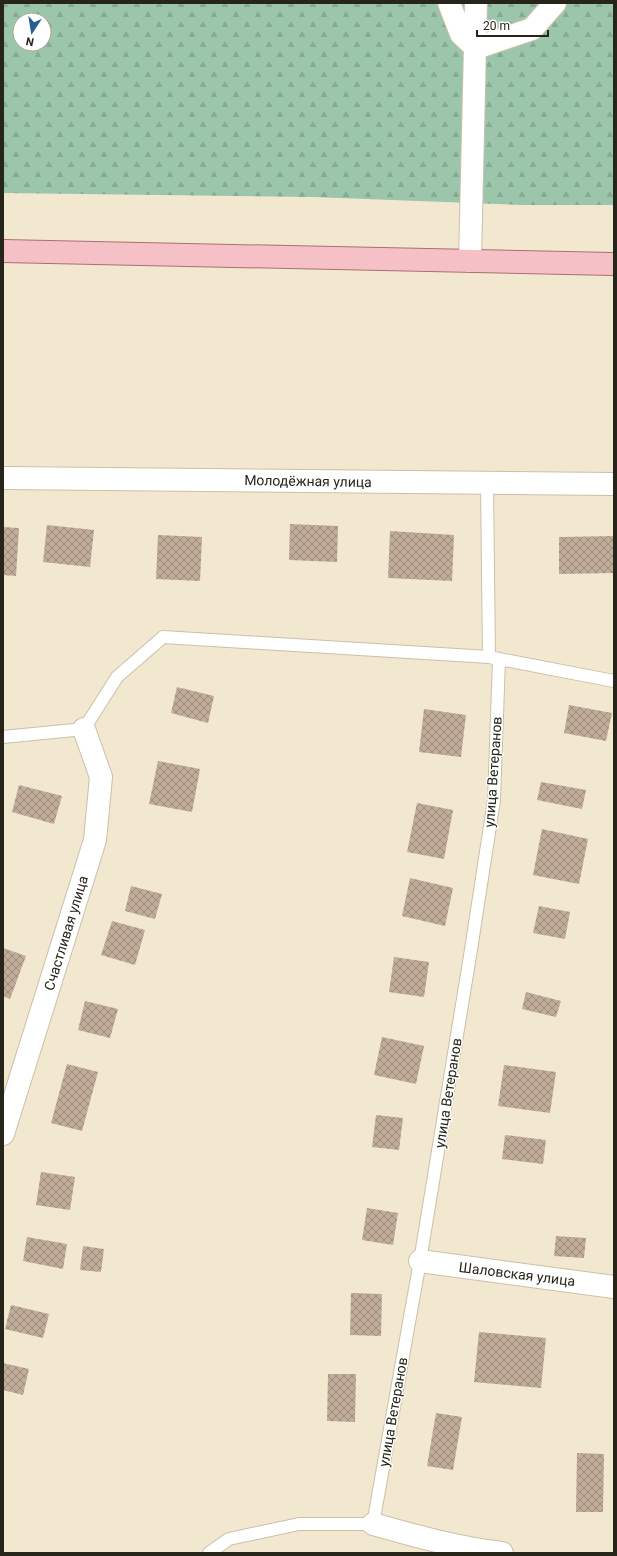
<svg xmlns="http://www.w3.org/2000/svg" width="617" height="1556" viewBox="0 0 617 1556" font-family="Roboto,sans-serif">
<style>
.forest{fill:url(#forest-firs);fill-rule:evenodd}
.building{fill:url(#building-cross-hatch)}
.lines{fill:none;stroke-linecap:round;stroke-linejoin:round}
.lane-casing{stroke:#cac0a8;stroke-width:14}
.street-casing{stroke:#cac0a8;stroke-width:24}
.primary-casing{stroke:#a96f72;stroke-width:24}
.lane{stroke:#fff;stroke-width:12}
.street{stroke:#fff;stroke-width:22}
.primary{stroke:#f5c1c7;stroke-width:22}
.labels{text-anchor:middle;stroke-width:3;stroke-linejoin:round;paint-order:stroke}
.street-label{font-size:14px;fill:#27241a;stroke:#fff}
</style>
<defs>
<pattern id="forest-firs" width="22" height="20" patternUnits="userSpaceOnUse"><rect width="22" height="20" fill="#9cc6ac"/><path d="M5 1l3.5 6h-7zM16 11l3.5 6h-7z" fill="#86aa93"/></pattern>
<pattern id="building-cross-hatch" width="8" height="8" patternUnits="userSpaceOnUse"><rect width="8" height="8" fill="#c1ac9a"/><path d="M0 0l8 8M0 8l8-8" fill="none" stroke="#9d8c7d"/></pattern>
</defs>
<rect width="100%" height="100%" fill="#f2e8cf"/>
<path class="forest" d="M3,3H614V205H522L313,197L3,193ZM20,20H44V44H20Z"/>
<path class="building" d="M290,524L338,526L337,562L289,560Z
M47,525L94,530L90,567L43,562Z
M3,527L19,528L16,576L3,575Z
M390,531L454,535L452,581L388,578Z
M158,535L202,537L200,581L156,579Z
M614,536V573L559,574V537Z
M177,687L214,696L208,723L171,713Z
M569,705L612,713L606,741L564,733Z
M424,709L466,715L461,757L419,752Z
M158,761L200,769L192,812L149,804Z
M541,782L586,790L582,809L537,800Z
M19,785L62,796L54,824L12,812Z
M417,803L453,810L444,859L407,852Z
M542,829L588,839L579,884L533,875Z
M410,878L453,888L445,926L402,916Z
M131,886L162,894L155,919L125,911Z
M539,906L570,912L565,939L533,933Z
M112,921L145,930L135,965L101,955Z
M3,948L26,956L10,999L3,996Z
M394,957L429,962L424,997L389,992Z
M526,992L561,1001L556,1017L522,1009Z
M85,1001L118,1009L110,1038L78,1030Z
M382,1037L424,1046L416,1084L374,1075Z
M67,1064L98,1072L82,1131L51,1123Z
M504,1065L556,1072L550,1113L498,1106Z
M376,1115L403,1118L399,1150L372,1147Z
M505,1135L546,1140L543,1164L502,1159Z
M41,1172L75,1177L70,1210L36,1205Z
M367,1208L398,1213L393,1245L362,1240Z
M556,1236L586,1238L584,1258L554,1256Z
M27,1237L67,1244L63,1269L23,1261Z
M83,1246L104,1249L101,1272L80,1270Z
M351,1293L382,1294L381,1336L350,1335Z
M11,1305L49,1314L43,1338L5,1329Z
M479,1332L546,1338L541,1388L474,1382Z
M3,1363L29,1369L23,1395L3,1390Z
M328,1374H356L355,1422L327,1421Z
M436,1413L462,1417L453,1470L427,1466Z
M577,1453L604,1454L603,1512H576Z"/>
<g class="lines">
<g class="lane-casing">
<path id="lane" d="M487,483L489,657
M3,737L84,729L117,677L163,637L489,657L614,681
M209,1553L229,1539L299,1524H373L420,1261L470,956L494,800L499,660"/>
</g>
<g class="street-casing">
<path id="street" d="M449,3L461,34L476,48L532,29L555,3
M470,261L476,3
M3,478L614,484
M3,1134L95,840L101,777L84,729
M420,1261L614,1287
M373,1524C415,1536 459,1548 502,1553"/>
</g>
<g class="primary-casing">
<path id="primary" d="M3,251L614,264"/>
</g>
<use href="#lane" class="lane"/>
<use href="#street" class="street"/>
<use href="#primary" class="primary"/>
</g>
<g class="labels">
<g class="street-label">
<text transform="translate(308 481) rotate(1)" y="5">Молодёжная улица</text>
<text transform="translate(493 772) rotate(-86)" y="5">улица Ветеранов</text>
<text transform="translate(66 933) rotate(-73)" y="5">Счастливая улица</text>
<text transform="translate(448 1093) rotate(-81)" y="5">улица Ветеранов</text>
<text transform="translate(517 1274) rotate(7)" y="5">Шаловская улица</text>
<text transform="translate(393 1412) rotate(-80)" y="5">улица Ветеранов</text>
</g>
</g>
<rect width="617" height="1556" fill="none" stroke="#27241a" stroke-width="8"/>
<g transform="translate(32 32) rotate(192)"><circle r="19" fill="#ffffff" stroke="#a9a7a3"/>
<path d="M0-3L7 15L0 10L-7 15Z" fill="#285d96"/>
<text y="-6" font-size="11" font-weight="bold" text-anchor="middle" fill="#27241a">N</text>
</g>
<path d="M477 30v6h71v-6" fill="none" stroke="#27241a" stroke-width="2"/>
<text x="483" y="30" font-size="12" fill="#27241a" stroke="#ffffff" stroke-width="3" paint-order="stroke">20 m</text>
</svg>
